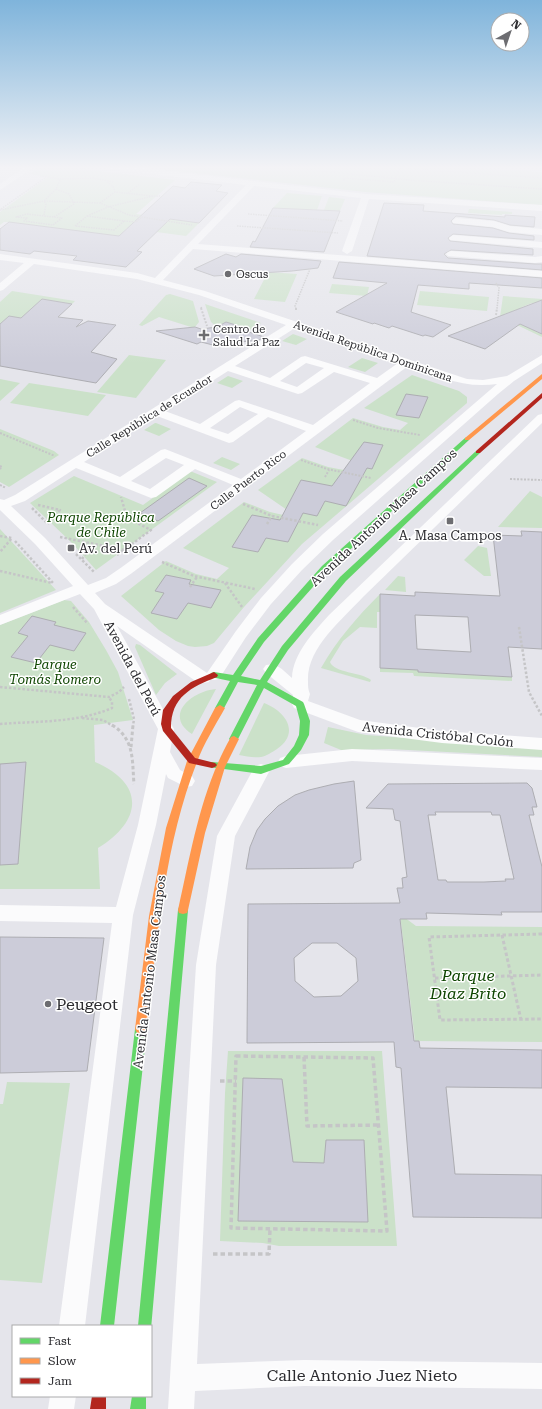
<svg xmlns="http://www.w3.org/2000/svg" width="542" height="1409" viewBox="0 0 542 1409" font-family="'Roboto Serif',serif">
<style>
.green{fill:#cbe1c9}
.building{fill:#ccccd9;stroke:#adadb2;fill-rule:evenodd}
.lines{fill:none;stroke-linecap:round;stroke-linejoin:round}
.path-far4{stroke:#c5c5c7;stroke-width:1.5;stroke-dasharray:1.5 1;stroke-linecap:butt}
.path-far3{stroke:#c5c5c7;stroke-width:2;stroke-dasharray:2 1.5;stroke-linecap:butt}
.path-far2{stroke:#c5c5c7;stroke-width:2.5;stroke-dasharray:2.5 2;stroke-linecap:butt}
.path-far1{stroke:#c5c5c7;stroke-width:3;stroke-dasharray:3.5 2.5;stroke-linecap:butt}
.path{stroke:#c5c5c7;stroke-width:3.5;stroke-dasharray:4.5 3;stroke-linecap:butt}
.street{fill:#fbfbfc;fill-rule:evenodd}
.fast{fill:#63d668;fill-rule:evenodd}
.slow{fill:#ff974d;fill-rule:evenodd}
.jam{fill:#b3261e;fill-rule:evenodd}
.poi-dot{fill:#6d6d71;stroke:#fff;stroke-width:1.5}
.labels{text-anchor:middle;stroke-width:3;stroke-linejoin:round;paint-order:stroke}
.far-poi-label{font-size:11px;fill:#2c2c30;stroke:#fff;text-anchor:start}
.far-street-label{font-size:11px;fill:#2c2c30;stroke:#fff}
.park-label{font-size:13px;font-style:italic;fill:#0e4500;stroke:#fff}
.street-label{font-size:13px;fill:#2c2c30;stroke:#fff}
.poi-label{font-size:13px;fill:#2c2c30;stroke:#fff}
.near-park-label{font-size:16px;font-style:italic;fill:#0e4500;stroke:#fff}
.near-poi-label{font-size:16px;fill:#2c2c30;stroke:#fff;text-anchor:start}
.near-street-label{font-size:16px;fill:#2c2c30;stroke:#fff}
</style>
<rect width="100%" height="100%" fill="#e5e5eb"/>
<path class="green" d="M40,166H56L175,180L136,214L199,223L186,236L127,228L119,236L9,222H4L0,225V212L48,177L30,174Z
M132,166H439L542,172V205L365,192Z
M287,193L322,196L317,210L312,209L311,211L273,208Z
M329,197L345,199L340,211L324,210Z
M469,209L512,212V214H502V215L468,213Z
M268,272L297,274L285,302L254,299Z
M332,284L369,287L367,296L329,293Z
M12,291L75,301L72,304L42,299L0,342V302Z
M420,291L489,297L487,311L417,305Z
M170,294L193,301L199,322L195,327H191L159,317L142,326L139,325L166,295Z
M503,296L542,299V308L532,303L522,307L518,311L516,310L505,314L539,333L542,332V337L500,317Z
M205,304L261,323L251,330L226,322L217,327L211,322Z
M293,334L307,339L296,345L282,341Z
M129,355L166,360L136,398L97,392Z
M362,358L378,363L365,372L348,367Z
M412,375L459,391L467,397V403L302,544L244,607L214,643L207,646L195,647L188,646L176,641L159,630L121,596L166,561L196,574L217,579L229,568L183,548L244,502L270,512L292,517L293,514L258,490L302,458L328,467L349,471L358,463L315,447L353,418L383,427L400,430L408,423L364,408Z
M228,376L243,381L232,388L217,383Z
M0,379L20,383L0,401Z
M29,383L106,395L88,416L10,403Z
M155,423H156L171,429L159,436L144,430Z
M0,429L54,451L59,455L9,487L0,482Z
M222,457L240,464L231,470L213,463Z
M190,471L217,482L96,570L72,543L30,503L74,476L143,505Z
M530,491L542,497V528L498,527Z
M0,529L56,590L0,613Z
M478,546L487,548L491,576H484L464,560Z
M398,576L405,577L406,592L385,590Z
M380,594L381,612H377V628L360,627L343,641L330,662C334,673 361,672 371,680L370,682L321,668C337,640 357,617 380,594Z
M64,600L71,601L89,622L106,650L118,672L133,720L94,725L95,762C146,784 142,821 98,848L100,889H0V625Z
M136,644L140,645L177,674L165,683L156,695L135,647Z
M380,668L418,670V672L512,677V681L414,676L413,673L380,672Z
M216,689L192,734C163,715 192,691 216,689Z
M264,703C285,711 301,732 277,749C272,752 267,756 261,757C253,758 246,756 239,755Z
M328,727L366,735L542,748V757L389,749L341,750L324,743Z
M400,914L416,926L542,927V1042L415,1041Z
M228,1051H382L397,1246H279L263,1243L220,1241L225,1093Z
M7,1082L70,1083L42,1283L0,1280V1104H3Z"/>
<path class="building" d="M191,182L222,185L216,191L228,193L199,223L170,219L137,251L142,252L126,267L73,260L77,256L34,251L30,254L0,250V229L9,222L119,236L173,186L185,188Z
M384,203L424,205L423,211L505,217V215L535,217L534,227L510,225L494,220L456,216L451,221L453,224L493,228L509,233L534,236V240L453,234L448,238L450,241L533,249V255L451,250L444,254L448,258L535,264H542V270L367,256Z
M273,208L340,211L324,252L250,247L253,241L255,242Z
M226,254L236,257L241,254L321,261L318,268L292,271L214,276L194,269Z
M339,262L542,278V288L469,283V289L418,285L411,312L451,325L433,337L425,335L423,336L392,326L389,328L374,323L373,324L336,312L387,283L333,278Z
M42,299L72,304L58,317L83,320L76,327L88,321L116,325L91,352L117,359L96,383L0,366V324L9,316L21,318Z
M542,300V334L520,324L485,349L448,336Z
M226,322L249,329L246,331L264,337L259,340L213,345L201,342L197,344L156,331L195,327L201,329L217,327Z
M406,394L428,397L419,418L396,415Z
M364,442L383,445L372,469L367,468L346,506L325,501L317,516L303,513L288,542L266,538L258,552L232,547L252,515L280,520L301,480L332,486Z
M189,478L207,486L158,521L140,513Z
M521,531L542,532V649L508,647L512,677L418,672V670L380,668V594L415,596V592L500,596L493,535L522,536ZM415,615L468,617L471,652L417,649Z
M166,575L191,580L189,584L221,590L211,608L188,603L177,619L151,613L164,593L155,591Z
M32,616L56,622L54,625L86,633L74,651L50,645L36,663L11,657L28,636L18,633Z
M26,762L18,864L0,865V764Z
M354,781L361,860L354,863L353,868L246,869L250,847L257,830L265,819L278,806L295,795L309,790L334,784Z
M527,783L532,788L537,807H532L534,815H529L542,867V912H501L502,915L426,913L427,919H400L414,1041H419L420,1048L542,1050V1088L446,1087L455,1174L542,1175V1218L413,1217L401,1068L396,1067L394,1042L247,1043L248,904L400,903L397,888H403L402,878L407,877L400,821L395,820L393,809L366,808L388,784ZM435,812H491L492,815H500L514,879H505L506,881L484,882H447L446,880H438L428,815H436ZM312,943H337L356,958L358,981L341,996L314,997L295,981L294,958Z
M0,937L104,938L87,1071L0,1073Z
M243,1078L282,1079L293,1162L324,1163L326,1140H364L368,1222L238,1221Z"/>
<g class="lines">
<path class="path-far4" d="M64,166L87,169
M274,166L409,180L542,189
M370,166L542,178
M40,176L60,179L93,178L114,182
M345,180H343L344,178L394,182L399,169
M107,182L113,186L115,192
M56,189L69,194L74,203
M128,193L140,184
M100,203L115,192L152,196
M1,209L45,178
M0,210L44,201L100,203L129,215L192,225
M27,214L62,218L53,225L24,221L27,218L16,217Z
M248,214L343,221
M44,215L46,204L44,201L56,189L60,180
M87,216L124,221L114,230L75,226Z
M87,216L108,207L153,196H160
M54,217L74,204
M124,221L136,222L141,218
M237,226L338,233
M496,283L499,288L497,309
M201,307L202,309
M296,309L295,306L310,269"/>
<path class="path-far3" d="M201,308L207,326
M296,308V310
M496,315L497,308
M353,420L378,428L420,435
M0,433L55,456
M301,460L327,469L371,478
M0,466L2,467L0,469
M325,477L329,470
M510,479L542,480
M0,485L6,488"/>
<path class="path-far2" d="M243,504L272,516L318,525
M38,505L60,510L48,524
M32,508L47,523
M267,524L272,516
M0,536L12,538L0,552
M60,537L124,550
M15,541L53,583
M76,554L94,572
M117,555L151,530L127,518L121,497
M82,559L93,544
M162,562L194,576L255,589
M0,571L52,583
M225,583L242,607
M190,587L197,577
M73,607L88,624
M519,627L529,692L542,716
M0,687L109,697L119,692L124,687
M129,699L134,719L133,726
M82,718L103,720L113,726
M0,724C38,721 77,723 112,708V702L109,697"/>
<path class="path-far1" d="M112,725C135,739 132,761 134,784
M131,747L133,725
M542,934L429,937L440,1020L542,1019
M502,935L521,1020
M435,978L542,975"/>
<path class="path" d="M236,1056L373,1058L387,1231L231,1228Z
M304,1057L307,1126L379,1125
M220,1081H236
M213,1254H269L270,1229"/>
<path class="street" d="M26,166H36L0,190V184Z
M97,166H124L366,194L542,205V211L369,199L352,251L347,254L342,251L361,198L254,186L198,244L542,271V277L193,249L163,280L205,291L467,379L483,380L507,376L542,355V363L514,381L498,394L333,540L302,570L271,604L246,637L219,679L214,680L210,679L209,682L203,683L197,682L117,626L174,729L170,752L180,770L192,776L195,781L192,786L186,787L168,778L166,774L156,825L133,915L85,1326H59L112,923L0,921V905L116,907L138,825L158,729L94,609L80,594L0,625V615L73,586L35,544L0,510V499L4,500L15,495L286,325L199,295L137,279L34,264L3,290L0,291V283L24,263L0,260V254L137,273L155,278L246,185L101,168ZM295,328L398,363L377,378L305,356L301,357L270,378L235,366ZM306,363L324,368L297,387L280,381ZM408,366C438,376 464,389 497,384L323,534L292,564L261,598L236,631L207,673L105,604L95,593L116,584L132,573ZM228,371L298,394L302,393L334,372L370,383L313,425L239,400L235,401L200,424L165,411ZM240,407L258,414L228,434L210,428ZM157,416L229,443L233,442L268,417L306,431L241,479L165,449L161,450L120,477L84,462ZM166,458L184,465L150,489L131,481ZM76,468L151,498L156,497L195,469L233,485L122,567L106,578L88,585L45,538L11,506L25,501Z
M456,218L494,221L510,226L542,229V235L509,232L493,227L453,223L452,221Z
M453,235L542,242V248L450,240L449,238Z
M451,251L535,257L542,256V262L535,263L448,256L446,254L448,252Z
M542,414V423L363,597C342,620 306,648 308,682C308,686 308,690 310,694L308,701L360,720L442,731L542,738V750L442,743L358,732L294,708L292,704L293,695L266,673L263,669L266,665C277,662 284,671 292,678C293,653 314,632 329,615L538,415Z
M352,749L542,758V770L352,761L286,768L280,766L278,762L280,758L286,756Z
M261,764L267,766L270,770L235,836L216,965L197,1364L304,1360L542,1363V1389L304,1386L195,1391L194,1409H168L196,965L217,836L255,766Z
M50,1396H76L74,1409H48Z"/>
<path class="fast" d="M467,437L469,438V440L328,570L264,642L241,676L260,680L282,646L340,577L476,451H480V453L346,581L288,650L267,682L303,702L304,704L310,721L309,735L301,750L289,764L261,774L209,767L207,765L209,763L212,762L261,766L283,760L294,746L299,735L300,721L296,706L264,688L237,741H231L229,739L257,685L238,682L223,710L220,711L215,708L230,681L211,677L210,675L211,673L214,672L233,675L258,638L322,566L465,438Z
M183,906L187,907L188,910L151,1329V1326H138L178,910L179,907Z
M141,1024L145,1025L147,1029L114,1326H100L135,1029L137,1025Z
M132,1396H146V1409H130Z"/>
<path class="slow" d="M542,374V379L469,440H465V438Z
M220,705L225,708C215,726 204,743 197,762C164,846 157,940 147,1029L145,1033L141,1034L137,1033L135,1029L149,916L166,828L187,761L215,708Z
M234,736L239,739L225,767L205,833L188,910L187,913L183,914L179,913L178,910C191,852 201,789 231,737Z"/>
<path class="jam" d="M542,393V398L480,453H476V451Z
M214,672L218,675L217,677C191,687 171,697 171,728L195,758L215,763L217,765L215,767L212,768L189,763L163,731L161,724L163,710L173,696L191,682Z
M92,1396H106V1409H90Z"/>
</g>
<linearGradient id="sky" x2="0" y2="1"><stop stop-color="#7fb4db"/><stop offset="0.46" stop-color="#f3f3f6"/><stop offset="1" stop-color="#f3f3f6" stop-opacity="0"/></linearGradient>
<rect width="542" height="364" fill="url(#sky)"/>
<g class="poi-dot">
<circle cx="228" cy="274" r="4"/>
<path d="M202 329h4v4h4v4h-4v4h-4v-4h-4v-4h4z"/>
<rect x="446" y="517" width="8" height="8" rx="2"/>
<rect x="67" y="544" width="8" height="8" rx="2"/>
<circle cx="48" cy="1004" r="4"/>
</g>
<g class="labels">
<g class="far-poi-label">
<text x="236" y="278">Oscus</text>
<text x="213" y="333">Centro de<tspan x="213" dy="13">Salud La Paz</tspan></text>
</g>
<g class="far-street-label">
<text transform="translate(373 351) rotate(19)" y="4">Avenida República Dominicana</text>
<text transform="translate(149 416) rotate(-32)" y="4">Calle República de Ecuador</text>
<text transform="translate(248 480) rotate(-37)" y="4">Calle Puerto Rico</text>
</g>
<g class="park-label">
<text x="101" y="522">Parque República<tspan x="101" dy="15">de Chile</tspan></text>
<text x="55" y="669">Parque<tspan x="55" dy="15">Tomás Romero</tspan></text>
</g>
<g class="street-label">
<text transform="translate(383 517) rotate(-43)" y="5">Avenida Antonio Masa Campos</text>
<text transform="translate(133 668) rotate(62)" y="5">Avenida del Perú</text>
<text transform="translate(438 734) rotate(6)" y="5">Avenida Cristóbal Colón</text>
<text transform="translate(149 972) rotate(-83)" y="5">Avenida Antonio Masa Campos</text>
</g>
<g class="poi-label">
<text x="450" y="540">A. Masa Campos</text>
<text x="79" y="553" text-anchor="start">Av. del Perú</text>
</g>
<g class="near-park-label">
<text x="468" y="981">Parque<tspan x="468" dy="18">Díaz Brito</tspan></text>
</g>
<g class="near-poi-label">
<text x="56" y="1010">Peugeot</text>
</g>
<g class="near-street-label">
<text x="362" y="1381">Calle Antonio Juez Nieto</text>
</g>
</g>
<rect x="12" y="1325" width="140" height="72" fill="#ffffff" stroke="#ababac"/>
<rect x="20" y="1338" width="20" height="6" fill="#63d668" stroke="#ababac"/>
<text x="48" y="1345" font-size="12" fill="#2c2c30">Fast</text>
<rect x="20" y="1358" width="20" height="6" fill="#ff974d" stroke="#ababac"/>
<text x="48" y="1365" font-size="12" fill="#2c2c30">Slow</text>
<rect x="20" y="1378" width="20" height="6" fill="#b3261e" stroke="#ababac"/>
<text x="48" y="1385" font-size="12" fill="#2c2c30">Jam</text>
<g transform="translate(510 32) rotate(40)"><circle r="19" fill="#ffffff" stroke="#ababac"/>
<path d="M0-3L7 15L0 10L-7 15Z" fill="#6d6d71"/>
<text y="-6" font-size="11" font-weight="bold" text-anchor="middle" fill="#2c2c30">N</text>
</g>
</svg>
